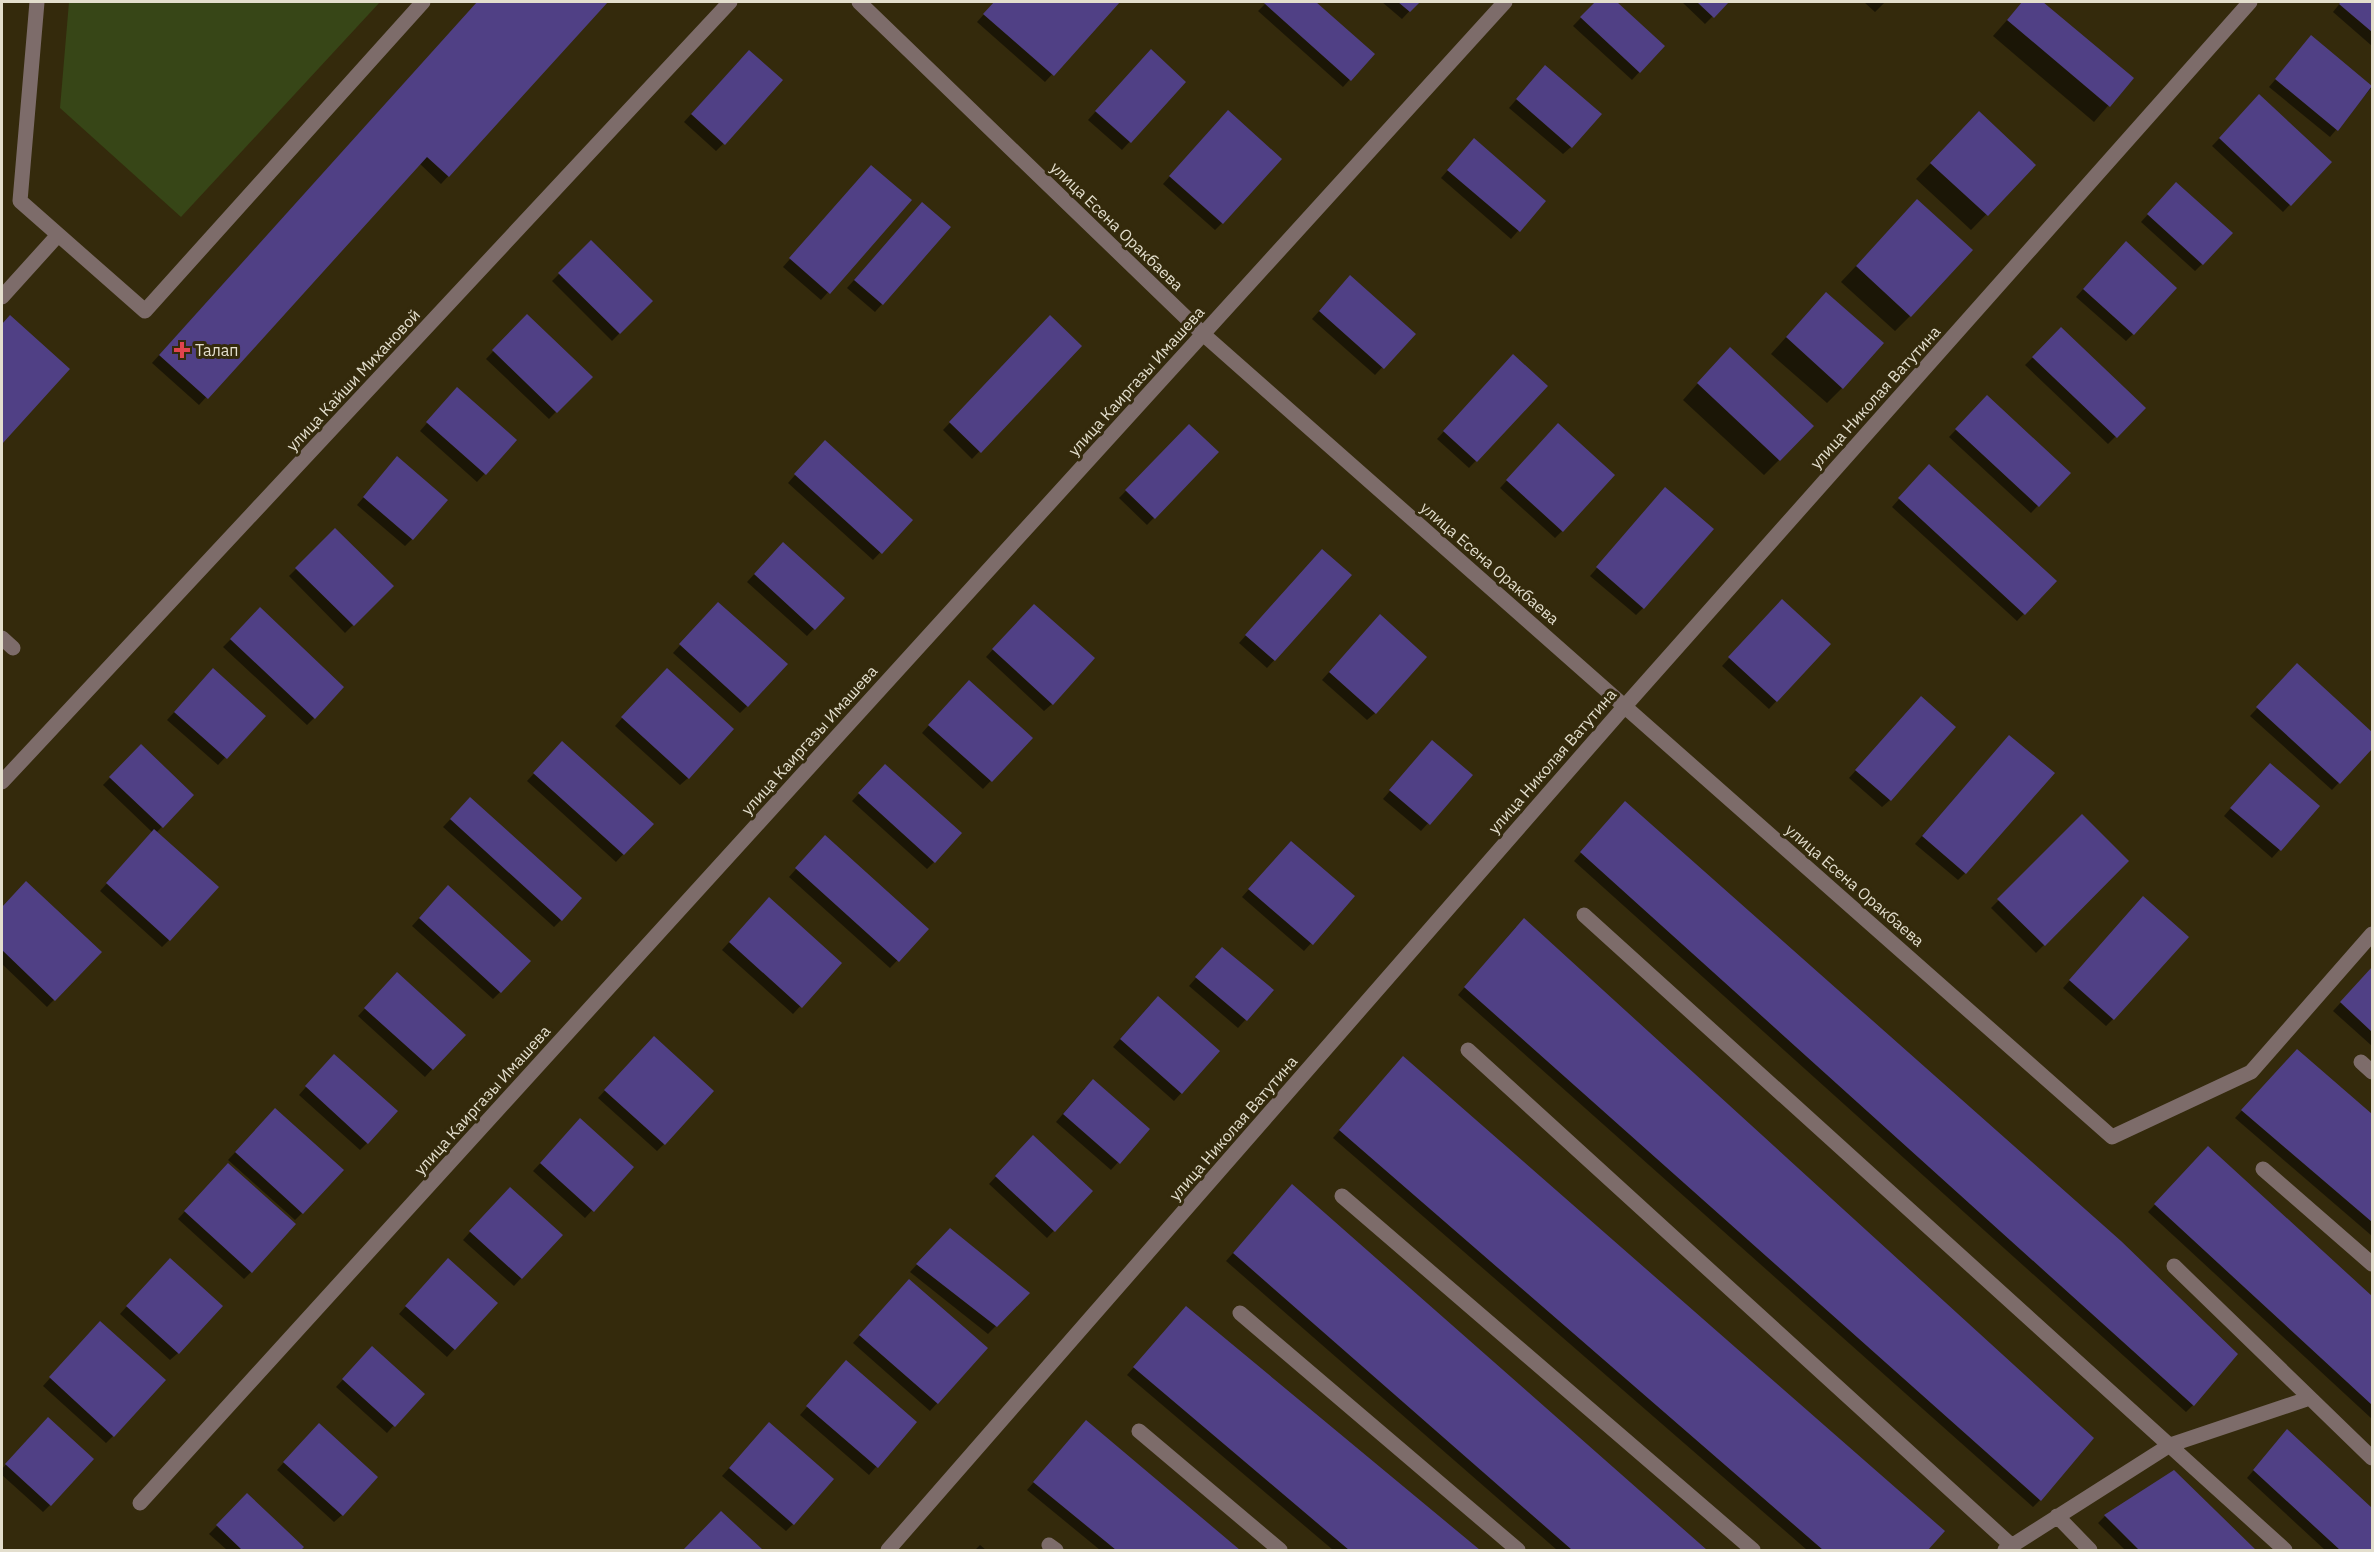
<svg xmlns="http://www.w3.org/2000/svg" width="2374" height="1552" viewBox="0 0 2374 1552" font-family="'IBM Plex Sans',sans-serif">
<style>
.green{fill:#374617}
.shadow{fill:#0007}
.building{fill:#504085}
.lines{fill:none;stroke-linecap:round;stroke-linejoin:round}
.minor{stroke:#7d6c6a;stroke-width:15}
.health-dot{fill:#e0444e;stroke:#342a0c;stroke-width:2}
.labels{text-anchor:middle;stroke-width:6;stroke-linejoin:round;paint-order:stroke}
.street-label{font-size:16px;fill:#e3decd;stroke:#342a0c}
.poi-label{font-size:16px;fill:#e3decd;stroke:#342a0c;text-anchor:start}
</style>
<rect width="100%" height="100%" fill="#342a0c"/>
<path class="green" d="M69,2H380L181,217L60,108Z"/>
<path class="shadow" d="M478,2H606L441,184L419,163L199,405L152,363Z
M995,2H1118L1045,82L977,22Z
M1267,2H1314L1373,54L1343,87L1258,11Z
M1382,2H1418L1402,19Z
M1596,2H1615L1663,46L1632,80L1573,26Z
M1682,2H1727L1705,24Z
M1864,2H1885L1875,12Z
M2023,2H2041L2132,78L2094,122L1993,36Z
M2341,2H2372V46L2333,12Z
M2311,37L2372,87L2330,137L2269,87Z
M741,59L723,144L716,151L684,122Z
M1143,59L1184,82L1122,150L1088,120Z
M1538,74L1571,147L1563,154L1509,108Z
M2260,96L2330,163L2283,212L2212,146Z
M1220,119L1222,223L1215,230L1163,184Z
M1963,129L2034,165L1971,230L1916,179Z
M1467,148L1544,201L1511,239L1441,178Z
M864,174L910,200L821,300L783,267Z
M2169,191L2202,264L2195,271L2141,222Z
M915,211L949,227L875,312L847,288Z
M1902,217L1910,316L1895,331L1841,282Z
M591,242L651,301L612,341L552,281Z
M2118,250L2133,334L2126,341L2076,297Z
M1343,285L1413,334L1375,375L1312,319Z
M1811,309L1842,388L1827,403L1771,354Z
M527,316L590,377L549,419L486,359Z
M10,317L68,369L2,442V325Z
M1050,317L1080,346L972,459L943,430Z
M2061,329L2144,408L2108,444L2025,365Z
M1506,363L1546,386L1469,468L1437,439Z
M1714,365L1779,460L1764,475L1683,400Z
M450,397L515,440L477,482L420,431Z
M1987,397L2068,474L2031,513L1949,437Z
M1189,426L1217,452L1147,525L1119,498Z
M1551,432L1562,531L1555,538L1500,488Z
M818,449L911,520L873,560L788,483Z
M390,466L412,539L405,546L357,505Z
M1922,473L2055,581L2017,621L1892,507Z
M1658,497L1643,608L1636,615L1590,576Z
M335,530L392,586L345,633L289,576Z
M776,551L843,598L807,636L747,582Z
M1315,559L1350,575L1267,668L1239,643Z
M1775,608L1829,644L1769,709L1722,666Z
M260,610L314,718L307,725L223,647Z
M711,611L747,706L740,713L673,653Z
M1026,613L1052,704L1044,711L986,657Z
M1373,623L1375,713L1367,720L1322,680Z
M2297,665L2372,734V747L2332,790L2250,716Z
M659,677L688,778L680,785L615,726Z
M206,678L264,716L218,765L167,720Z
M961,689L1031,738L983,789L922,733Z
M1914,705L1890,800L1882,807L1849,778Z
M2002,744L1965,873L1958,880L1915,844Z
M141,746L192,795L156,833L169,940L162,947L100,891L153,833L103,785Z
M1425,750L1471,775L1421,831L1383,799Z
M555,751L651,824L616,862L527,781Z
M2262,772L2318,807L2272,858L2224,816Z
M878,773L934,862L927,869L852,801Z
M463,806L561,920L554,927L443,827Z
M1618,810L2193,1405L2186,1412L1574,861Z
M2082,816L2127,861L2036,953L1991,908Z
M818,844L927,929L890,968L789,877Z
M1284,850L1353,896L1304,951L1242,897Z
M27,883L100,952L47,1007L2,964V909Z
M440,895L500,992L493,999L412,926Z
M762,906L840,963L793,1014L722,950Z
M2136,906L2113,1019L2106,1026L2063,988Z
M1516,927L2040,1500L2033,1507L1458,995Z
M1215,956L1271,991L1238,1028L1189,986Z
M2372,968V1046L2333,1011Z
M390,982L463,1035L425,1077L358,1016Z
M1150,1005L1218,1052L1174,1101L1113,1047Z
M647,1045L664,1144L657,1151L598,1098Z
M2297,1051L2372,1116V1236L2235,1118Z
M327,1063L367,1143L360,1150L299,1095Z
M1396,1066L1943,1532L1926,1550H1807L1333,1138Z
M1085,1088L1148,1129L1111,1170L1056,1122Z
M268,1117L302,1213L295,1220L228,1160Z
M573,1128L632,1167L585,1218L533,1171Z
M1033,1137L1091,1191L1047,1238L989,1184Z
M2208,1148L2372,1298V1419L2148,1212Z
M221,1172L251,1272L244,1279L178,1219Z
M1292,1186L1705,1550H1557L1226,1261Z
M502,1196L560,1235L514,1286L463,1240Z
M942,1237L1028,1293L988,1334L910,1272Z
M162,1267L178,1353L170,1360L120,1314Z
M441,1267L496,1303L447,1357L399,1314Z
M902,1288L986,1349L930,1411L853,1343Z
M1186,1308L1477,1550H1333L1127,1375Z
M93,1330L113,1436L106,1443L43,1386Z
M365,1356L394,1425L387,1433L336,1387Z
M839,1370L915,1422L869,1475L800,1415Z
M1086,1422L1238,1550H1100L1027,1490Z
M40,1426L50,1505L43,1512L2,1475V1469Z
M2287,1431L2372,1510V1550H2325L2247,1478Z
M311,1432L342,1515L334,1522L277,1470Z
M762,1432L793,1524L786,1531L722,1476Z
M2174,1472L2254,1550H2125L2098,1523L2105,1516Z
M247,1495L302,1547L299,1550H227L209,1534Z
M721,1513L761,1550H684Z
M980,1545L986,1550H975Z"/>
<path class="building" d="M477,2H608L449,177L427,157L208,399L159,355Z
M994,2H1120L1054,76L983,14Z
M1265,2H1316L1375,54L1351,81L1264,3Z
M1398,2H1420L1410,12Z
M1595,2H1617L1665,46L1640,73L1580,17Z
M1697,2H1729L1714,18Z
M2022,2H2043L2134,78L2110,107L2007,20Z
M2341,2H2372V32L2339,4Z
M2311,35L2372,86L2338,131L2275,79Z
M1151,49L1186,82L1131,143L1095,111Z
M749,50L783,80L725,145L691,114Z
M1545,65L1602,114L1572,148L1516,99Z
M2259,94L2332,162L2291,206L2219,138Z
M1228,110L1282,159L1223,224L1169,176Z
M1979,111L2036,165L1988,216L1930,163Z
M1474,138L1546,201L1520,232L1447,170Z
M871,165L912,200L830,294L789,258Z
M2176,182L2233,233L2203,265L2147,214Z
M1917,199L1973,250L1911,317L1856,266Z
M922,202L951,227L883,305L854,280Z
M591,240L653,301L620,334L558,273Z
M2126,241L2177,288L2134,335L2083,289Z
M1350,275L1416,334L1384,369L1319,311Z
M1826,292L1884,343L1843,389L1786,337Z
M527,314L593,377L557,413L492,350Z
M10,315L70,369L2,444V324Z
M1050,315L1082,346L981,453L949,422Z
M2061,327L2146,408L2117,438L2032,357Z
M1730,347L1814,426L1780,461L1697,383Z
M1513,354L1548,386L1477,462L1443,431Z
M457,387L517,440L486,475L426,422Z
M1987,395L2071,473L2039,507L1955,429Z
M1558,423L1615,475L1563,532L1506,480Z
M1189,424L1219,452L1155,519L1125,490Z
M825,440L913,520L882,554L794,474Z
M397,456L448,500L413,540L363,497Z
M1929,464L2057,581L2025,615L1898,498Z
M1665,487L1714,529L1644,609L1596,567Z
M335,528L394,586L354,626L295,568Z
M783,542L845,598L815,630L754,574Z
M1322,549L1352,575L1275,661L1245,635Z
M1782,599L1831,644L1777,702L1728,657Z
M718,602L788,664L748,707L679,644Z
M1034,604L1095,658L1053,705L992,649Z
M260,607L344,687L315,719L230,639Z
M1380,614L1427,657L1376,714L1329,672Z
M2297,663L2372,732V749L2340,784L2256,707Z
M213,668L266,716L227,759L174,712Z
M667,668L734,729L689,779L621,717Z
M969,680L1033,738L992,782L928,725Z
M1921,696L1956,727L1891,801L1855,770Z
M2009,735L2055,773L1966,874L1922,836Z
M1432,740L1473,775L1430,825L1389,790Z
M562,741L654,824L624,855L533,773Z
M141,744L194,795L163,828L109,777Z
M2270,763L2320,806L2281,851L2230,808Z
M885,764L962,833L935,863L858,793Z
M470,797L582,898L562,921L450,819Z
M1625,801L2121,1241L2238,1354L2194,1406L1580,852Z
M2082,814L2129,861L2045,946L1997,899Z
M154,829L219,887L170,941L106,883Z
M825,835L929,929L899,962L795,868Z
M1291,841L1355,896L1313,945L1248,889Z
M26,881L102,952L55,1001L2,950V907Z
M448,885L531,961L501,993L419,918Z
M2143,896L2189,937L2114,1020L2069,980Z
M769,897L842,963L802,1008L729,942Z
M1524,918L2094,1438L2041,1501L1464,987Z
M1222,947L1274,990L1247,1021L1195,977Z
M2372,967V1032L2340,1002Z
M397,972L466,1035L433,1070L364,1008Z
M1158,996L1220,1051L1182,1094L1120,1039Z
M654,1036L714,1091L665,1145L604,1090Z
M2297,1049L2372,1114V1222L2241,1110Z
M334,1054L398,1111L368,1144L305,1086Z
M1403,1056L1945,1531L1928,1550H1823L1339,1130Z
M1093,1079L1150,1129L1120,1164L1063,1114Z
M275,1108L344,1170L303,1214L235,1152Z
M580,1118L634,1167L594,1212L540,1163Z
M1033,1135L1093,1191L1055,1232L995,1176Z
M2208,1146L2372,1296V1405L2154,1204Z
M228,1163L296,1224L252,1273L184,1211Z
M1292,1184L1707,1550H1572L1233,1253Z
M510,1187L563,1235L522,1279L469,1231Z
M950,1228L1030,1293L997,1327L916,1264Z
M170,1258L223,1306L179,1354L126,1306Z
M448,1258L498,1303L455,1350L405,1306Z
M909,1279L988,1348L938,1404L859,1335Z
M1186,1306L1480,1550H1349L1133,1367Z
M100,1321L166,1380L114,1437L49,1377Z
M372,1346L425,1394L395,1427L342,1379Z
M846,1360L917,1422L878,1468L806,1406Z
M48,1417L94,1459L51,1506L5,1464Z
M1086,1420L1240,1550H1116L1033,1482Z
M769,1422L834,1479L794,1525L729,1468Z
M319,1423L378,1477L343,1516L283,1462Z
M2287,1429L2372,1508V1550H2340L2253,1470Z
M2174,1470L2256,1550H2139L2104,1515Z
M247,1493L304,1547L301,1550H242L216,1525Z
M721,1511L763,1550L684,1549Z"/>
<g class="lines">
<path class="minor" d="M37,2L20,201L145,311L423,2
M859,2L1203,334L2112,1137L2251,1072L2372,934
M2,297L58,235
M2,638L13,648
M2,782L730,2
M1584,915L2285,1550
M1468,1050L2012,1546
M2361,1062L2372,1072
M2263,1169L2372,1264
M1342,1196L1753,1550
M2174,1266L2372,1458
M1240,1313L1518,1550
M1139,1431L1280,1550
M140,1503L1505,2
M2057,1516L2090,1550
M1049,1545L1056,1550
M888,1550L1625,706L2250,2
M2005,1550L2170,1445L2310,1398"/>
</g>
<path class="health-dot" d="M179 341h6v6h6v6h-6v6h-6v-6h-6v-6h6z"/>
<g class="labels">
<g class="street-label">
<text transform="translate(1117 226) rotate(44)" y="6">улица Есена Оракбаева</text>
<text transform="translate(353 380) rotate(-47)" y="6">улица Кайши Михановой</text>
<text transform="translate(1136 381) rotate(-48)" y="6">улица Каиргазы Имашева</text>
<text transform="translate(1875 397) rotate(-48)" y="6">улица Николая Ватутина</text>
<text transform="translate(1490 563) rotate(41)" y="6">улица Есена Оракбаева</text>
<text transform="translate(809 740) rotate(-48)" y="6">улица Каиргазы Имашева</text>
<text transform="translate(1552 761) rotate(-49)" y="6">улица Николая Ватутина</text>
<text transform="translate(1855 885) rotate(41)" y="6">улица Есена Оракбаева</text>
<text transform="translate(482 1100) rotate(-48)" y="6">улица Каиргазы Имашева</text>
<text transform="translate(1233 1128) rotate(-49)" y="6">улица Николая Ватутина</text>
</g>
<g class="poi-label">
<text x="195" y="356">Талап</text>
</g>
</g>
<rect width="2374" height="1552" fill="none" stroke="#e3decd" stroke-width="6"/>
</svg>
